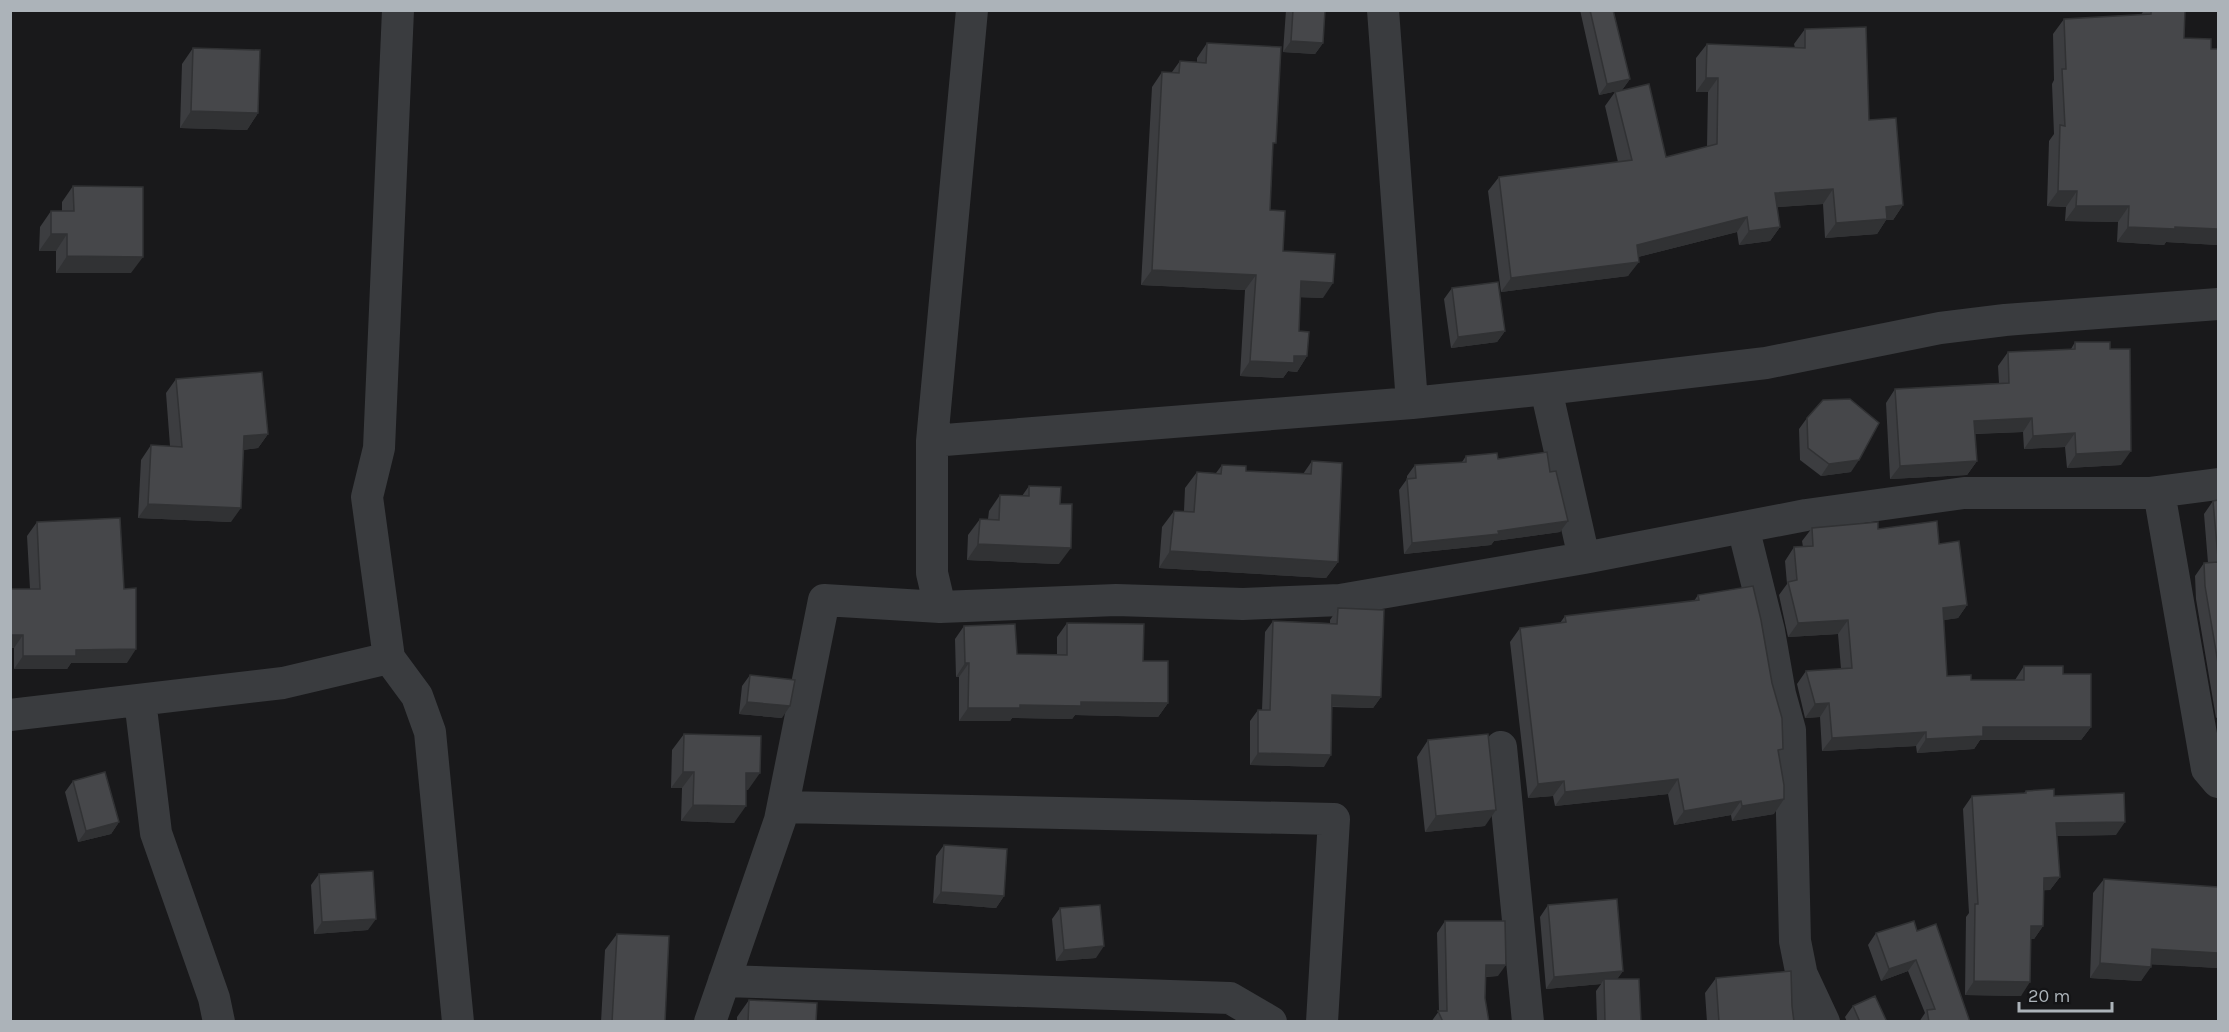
<svg xmlns="http://www.w3.org/2000/svg" width="2229" height="1032" viewBox="0 0 2229 1032" font-family="Karla,sans-serif">
<style>
.lines{fill:none;stroke-linecap:round;stroke-linejoin:round}
.minor{stroke:#3a3c3f;stroke-width:32}
.wall{fill:#3c3d40}
.shaded-wall{fill:#313234}
.building{fill:#46474a;stroke:#313234;stroke-width:1.5}
</style>
<rect width="100%" height="100%" fill="#19191b"/>
<g class="lines">
<path class="minor" d="M1383,10L1412,403
M1546,389L1584,558
M932,441L1412,403L1546,389L1766,363L1940,328L2005,320L2218,304
M2159,492L2207,769L2218,782
M1743,527L1769,631L1780,694L1790,730L1795,941L1801,971L1799,1022
M940,607L932,573V441L972,10
M389,658L367,497L379,448L398,10
M140,700L156,833L214,998L219,1022
M10,715L283,683L389,658L417,696L430,732L458,1022
M1501,747L1528,1022
M783,807L1334,819L1322,1022
M1803,977L1824,1022
M724,981L1230,998L1271,1022
M710,1022L780,820L824,600L940,607L1116,600L1243,604L1340,600L1584,558L1806,515L1964,493H2149L2218,484"/>
</g>
<path class="wall" d="M1286,10H1325L1323,43L1315,54L1283,52Z
M1580,10H1613L1630,79L1622,90L1599,95Z
M2144,10H2185L2184,38L2211,49H2218V245L2166,242L2164,245L2117,242L2118,222L2065,221L2066,207L2047,206L2049,141L2054,134L2052,84L2054,80L2053,34L2064,19L2141,15Z
M1805,29L1869,120L1903,205L1893,220H1886L1877,234L1825,238L1823,204L1777,207L1780,227L1770,241L1739,245L1737,232L1638,257L1628,276L1501,292L1488,191L1499,177L1618,162L1605,106L1615,92L1666,157L1707,147L1708,92H1696V58L1707,44L1795,48L1794,44Z
M1207,43L1273,148L1270,210L1283,251L1323,298L1300,297L1299,331L1307,356L1297,372L1288,371L1283,378L1240,376L1245,290L1141,285L1152,87L1162,72H1172L1180,61L1197,62V58Z
M193,48L258,113L247,130L180,128L182,64Z
M73,186L131,273H56V251H39L40,227L51,211H62V202Z
M1452,288L1505,331L1497,342L1451,348L1444,299Z
M2075,342L2121,465L2067,468L2065,447L2024,449L2023,432L1975,434L1977,461L1967,475L1890,479L1886,403L1895,389L1999,383L1998,366L2008,352L2071,349Z
M176,379L268,434L258,448L243,450L231,522L138,518L141,460L151,445L170,446L166,393Z
M1807,418L1851,472L1821,476L1800,460L1799,429Z
M1466,456L1498,459L1550,472L1568,521L1560,532L1494,541L1491,545L1404,554L1399,490L1407,479V476L1415,465L1462,462Z
M1312,461L1338,562L1326,578L1159,568L1162,527L1174,511H1184L1185,488L1197,472L1216,473L1222,465L1246,471L1303,474Z
M1029,486L1060,504L1059,564L967,560L968,535L980,519H988L989,511L1000,495L1022,496Z
M2218,500V717L2216,718L2196,599L2195,576L2204,563H2208L2204,514L2213,501Z
M37,522L127,663H71L67,669H14V648H10V589H30L27,536Z
M1812,528L1878,529L1939,544L1967,605L1958,618L1943,620L1947,676L1971,680H2015L2024,666L2063,674L2091,727L2081,740H1980L1974,749L1917,753L1916,746L1822,751L1820,717L1805,718L1797,684L1806,671L1841,669L1838,634L1788,637L1779,595L1787,584L1785,561L1794,547H1803L1802,541Z
M1698,595L1779,755L1774,814L1732,821L1731,815L1674,825L1668,794L1555,806L1553,796L1528,798L1510,642L1520,628L1560,623L1565,616L1694,601Z
M1338,608L1381,697L1373,708L1332,707L1324,767L1250,765V721L1258,710H1262L1265,632L1273,621L1330,623V620Z
M1067,623L1143,661L1168,703L1158,717L1075,715L1072,719L1012,718L1010,721H959V677H956L955,639L964,626L1017,654L1057,655V637Z
M750,675L782,718L739,714L742,686Z
M684,734L748,790H746L734,823L681,821L682,788H671L672,750Z
M1428,740L1485,826L1425,832L1417,757Z
M73,781L119,822L111,834L78,842L65,792Z
M2026,791L2054,796L2116,835L2057,836L2060,877L2050,890H2044L2043,926L2034,939H2031L2021,996L1965,995L1966,917L1969,913L1963,809L1972,796L2024,793Z
M944,845L1004,896L996,908L933,903L936,856Z
M319,874L368,930L314,934L311,885Z
M2104,879L2218,968L2151,964L2141,981L2090,978L2093,893Z
M1548,905L1623,971L1617,979L1641,1022H1597L1596,991L1601,984L1546,989L1540,917Z
M1060,908L1096,958L1056,961L1052,919Z
M1445,921L1498,976L1486,977L1485,998L1489,1022H1431L1439,1011L1437,933Z
M1917,931L1970,1022H1919L1925,1013L1908,971L1881,981L1868,945L1876,933Z
M617,934L665,1022H601L605,950Z
M1716,978L1792,1006L1794,1022H1707L1705,993Z
M749,1000L816,1022H737V1017Z
M1853,1006L1887,1022H1847L1845,1017Z"/>
<path class="shaded-wall" d="M1291,41L1323,43L1315,54L1283,52Z
M1706,78H1718L1708,92H1696Z
M1630,79L1622,90L1599,95L1607,84Z
M191,111L258,113L247,130L180,128Z
M1833,189L1823,204L1765,208L1775,193Z
M2058,191H2077L2066,207L2047,206Z
M1903,205L1893,220H1886L1877,234L1825,238L1836,223L1886,207Z
M2076,206H2129L2118,222L2065,221Z
M1747,217L1737,232L1626,260L1637,245Z
M1780,227L1770,241L1739,245L1749,231Z
M2128,227H2175L2218,229V245L2166,242L2164,245L2117,242Z
M51,234H67L56,251H39Z
M67,256L143,257L131,273H56Z
M1639,262L1628,276L1501,292L1511,278Z
M1152,270L1256,275L1245,290L1141,285Z
M1301,281L1333,283L1323,298L1291,297Z
M1505,331L1497,342L1451,348L1458,337Z
M1294,356H1307L1297,372L1288,371L1283,378L1240,376L1250,361Z
M2032,418L2023,432L1965,434L1974,421Z
M2075,433L2065,447L2024,449L2033,436Z
M268,434L258,448L234,451L244,436Z
M2131,451L2121,465L2067,468L2076,454Z
M1859,460L1851,472L1821,476L1829,464Z
M1977,461L1967,475L1890,479L1900,466Z
M148,504L241,508L231,522L138,518Z
M1568,521L1560,532L1494,541L1491,545L1404,554L1412,543Z
M978,544L1071,548L1059,564L967,560Z
M1170,551L1338,562L1326,578L1159,568Z
M1967,605L1958,618L1933,622L1943,608Z
M1848,620L1838,634L1788,637L1798,623Z
M11,635H23L14,648H10Z
M136,649L127,663H71L67,669H14L23,656L76,650Z
M965,663H969L959,677H956Z
M1332,695L1381,697L1373,708L1325,706Z
M747,702L790,706L782,718L739,714Z
M1081,702L1168,703L1158,717L1075,715L1072,719L1012,718L1010,721H959L968,708Z
M1829,703L1820,717L1805,718L1815,704Z
M1983,727H2091L2081,740H1980L1974,749L1917,753L1926,739Z
M1926,732L1916,746L1822,751L1832,738Z
M1258,753L1331,755L1324,767L1250,765Z
M683,772H694L682,788H671Z
M746,773H760L748,790H735Z
M1678,779L1668,794L1555,806L1565,792Z
M1564,781L1553,796L1528,798L1538,784Z
M1784,799L1774,814L1732,821L1742,806Z
M1741,801L1731,815L1674,825L1684,811Z
M693,805L746,806L734,823L681,821Z
M1496,810L1485,826L1425,832L1436,816Z
M119,822L111,834L78,842L86,831Z
M2125,822L2116,835L2047,836L2056,823Z
M2060,877L2050,890L2035,891L2044,878Z
M941,892L1004,896L996,908L933,903Z
M376,919L368,930L314,934L322,922Z
M2031,926H2043L2034,939H2022Z
M1104,946L1096,958L1056,961L1064,950Z
M2152,949L2218,953V968L2142,964Z
M1916,960L1908,971L1881,981L1889,969Z
M2100,963L2151,967L2141,981L2090,978Z
M1486,965H1506L1498,976L1478,977Z
M1623,971L1615,982L1604,979L1601,984L1546,989L1554,977Z
M1974,981L2030,982L2021,996L1965,995Z"/>
<path class="building" d="M1293,10H1325L1323,43L1291,41Z
M1590,10H1613L1630,79L1607,84Z
M2151,10H2185L2184,38L2211,39V49H2218V229L2175,227V229L2128,227L2129,206H2076L2077,191H2058L2060,125L2065,126L2062,69H2066L2064,19L2151,14Z
M1866,27L1869,120L1896,118L1903,205L1886,207L1887,219L1836,223L1833,189L1775,193L1780,227L1749,231L1747,217L1637,245L1639,262L1511,278L1499,177L1632,160L1615,92L1649,84L1666,157L1717,144L1718,78H1706L1707,44L1805,48V29Z
M1207,43L1281,47L1276,143H1273L1270,210L1285,211L1283,251L1335,254L1333,283L1301,281L1299,331L1309,332L1307,356H1294V363L1250,361L1256,275L1152,270L1162,72L1179,73L1180,61L1206,63Z
M193,48L260,50L258,113L191,111Z
M73,186L143,187V257L67,256V234H51V211H74Z
M1498,282L1505,331L1458,337L1452,288Z
M2075,342H2110V349H2130L2131,451L2076,454L2075,433L2033,436L2032,418L1974,421L1977,461L1900,466L1895,389L2009,383L2008,352L2075,349Z
M262,372L268,434L244,436L241,508L148,504L151,445L182,447L176,379Z
M1850,399L1879,423L1859,460L1829,464L1808,448L1807,418L1823,400Z
M1547,452L1550,472L1556,471L1568,521L1498,531L1499,534L1412,543L1407,479L1416,478L1415,465L1466,462V456L1497,453L1498,459Z
M1312,461L1342,463L1338,562L1170,551L1174,511L1194,512L1197,472L1221,474L1222,465L1246,466V471L1311,474Z
M1029,486L1061,487L1060,504H1072L1071,548L978,544L980,519L999,520L1000,495L1029,496Z
M2218,500V557L2213,501Z
M120,518L124,589L136,588V649L76,650V656H23V635H11V589H40L37,522Z
M1937,521L1939,544L1959,541L1967,605L1943,608L1947,676L1971,675V680H2024V666H2063V674H2091V727H1983V736L1926,739V732L1832,738L1829,703L1815,704L1806,671L1852,668L1848,620L1798,623L1788,582L1797,580L1794,547L1813,546L1812,528L1878,522V529Z
M2218,562V663L2205,586L2204,563Z
M1753,586L1761,620L1772,683L1782,718L1783,749L1778,750L1784,785V799L1742,806L1741,801L1684,811L1678,779L1565,792L1564,781L1538,784L1520,628L1566,622L1565,616L1699,600L1698,595Z
M1338,608L1384,610L1381,697L1332,695L1331,755L1258,753V710H1270L1273,621L1337,624Z
M1067,623L1144,624L1143,661H1168V703L1081,702V706L1020,705V708H968L969,663H965L964,626L1015,624L1017,654L1067,655Z
M750,675L795,680L790,706L747,702Z
M684,734L761,736L760,773H746V806L693,805L694,772H683Z
M1488,734L1496,810L1436,816L1428,740Z
M105,772L119,822L86,831L73,781Z
M2054,789V796L2124,793L2125,822L2056,823L2060,877L2044,878L2043,926H2031L2030,982L1974,981L1975,904H1978L1972,796L2026,793V791Z
M944,845L1007,849L1004,896L941,892Z
M373,871L376,919L322,922L319,874Z
M2104,879L2218,887V953L2152,949L2151,967L2100,963Z
M1617,899L1623,971L1554,977L1548,905Z
M1100,905L1104,946L1064,950L1060,908Z
M1445,921H1505L1506,965H1486L1485,998L1489,1022H1443L1438,1011H1447Z
M1914,921L1917,931L1936,924L1970,1022H1929L1927,1010L1935,1009L1916,960L1889,969L1876,933Z
M617,934L669,936L665,1022H612Z
M1791,971L1792,1006L1794,1022H1719L1716,978Z
M1604,979H1639L1641,1022H1605Z
M1875,996L1887,1022H1860L1853,1006Z
M749,1000L817,1003L816,1022H748Z"/>
<rect width="2229" height="1032" fill="none" stroke="#acb3b9" stroke-width="24"/>
<path d="M2019 1002v9h93v-9" fill="none" stroke="#acb3b9" stroke-width="3"/>
<text x="2028" y="1002" font-size="18" fill="#acb3b9" stroke="#141416" stroke-width="4.5" paint-order="stroke">20 m</text>
</svg>
